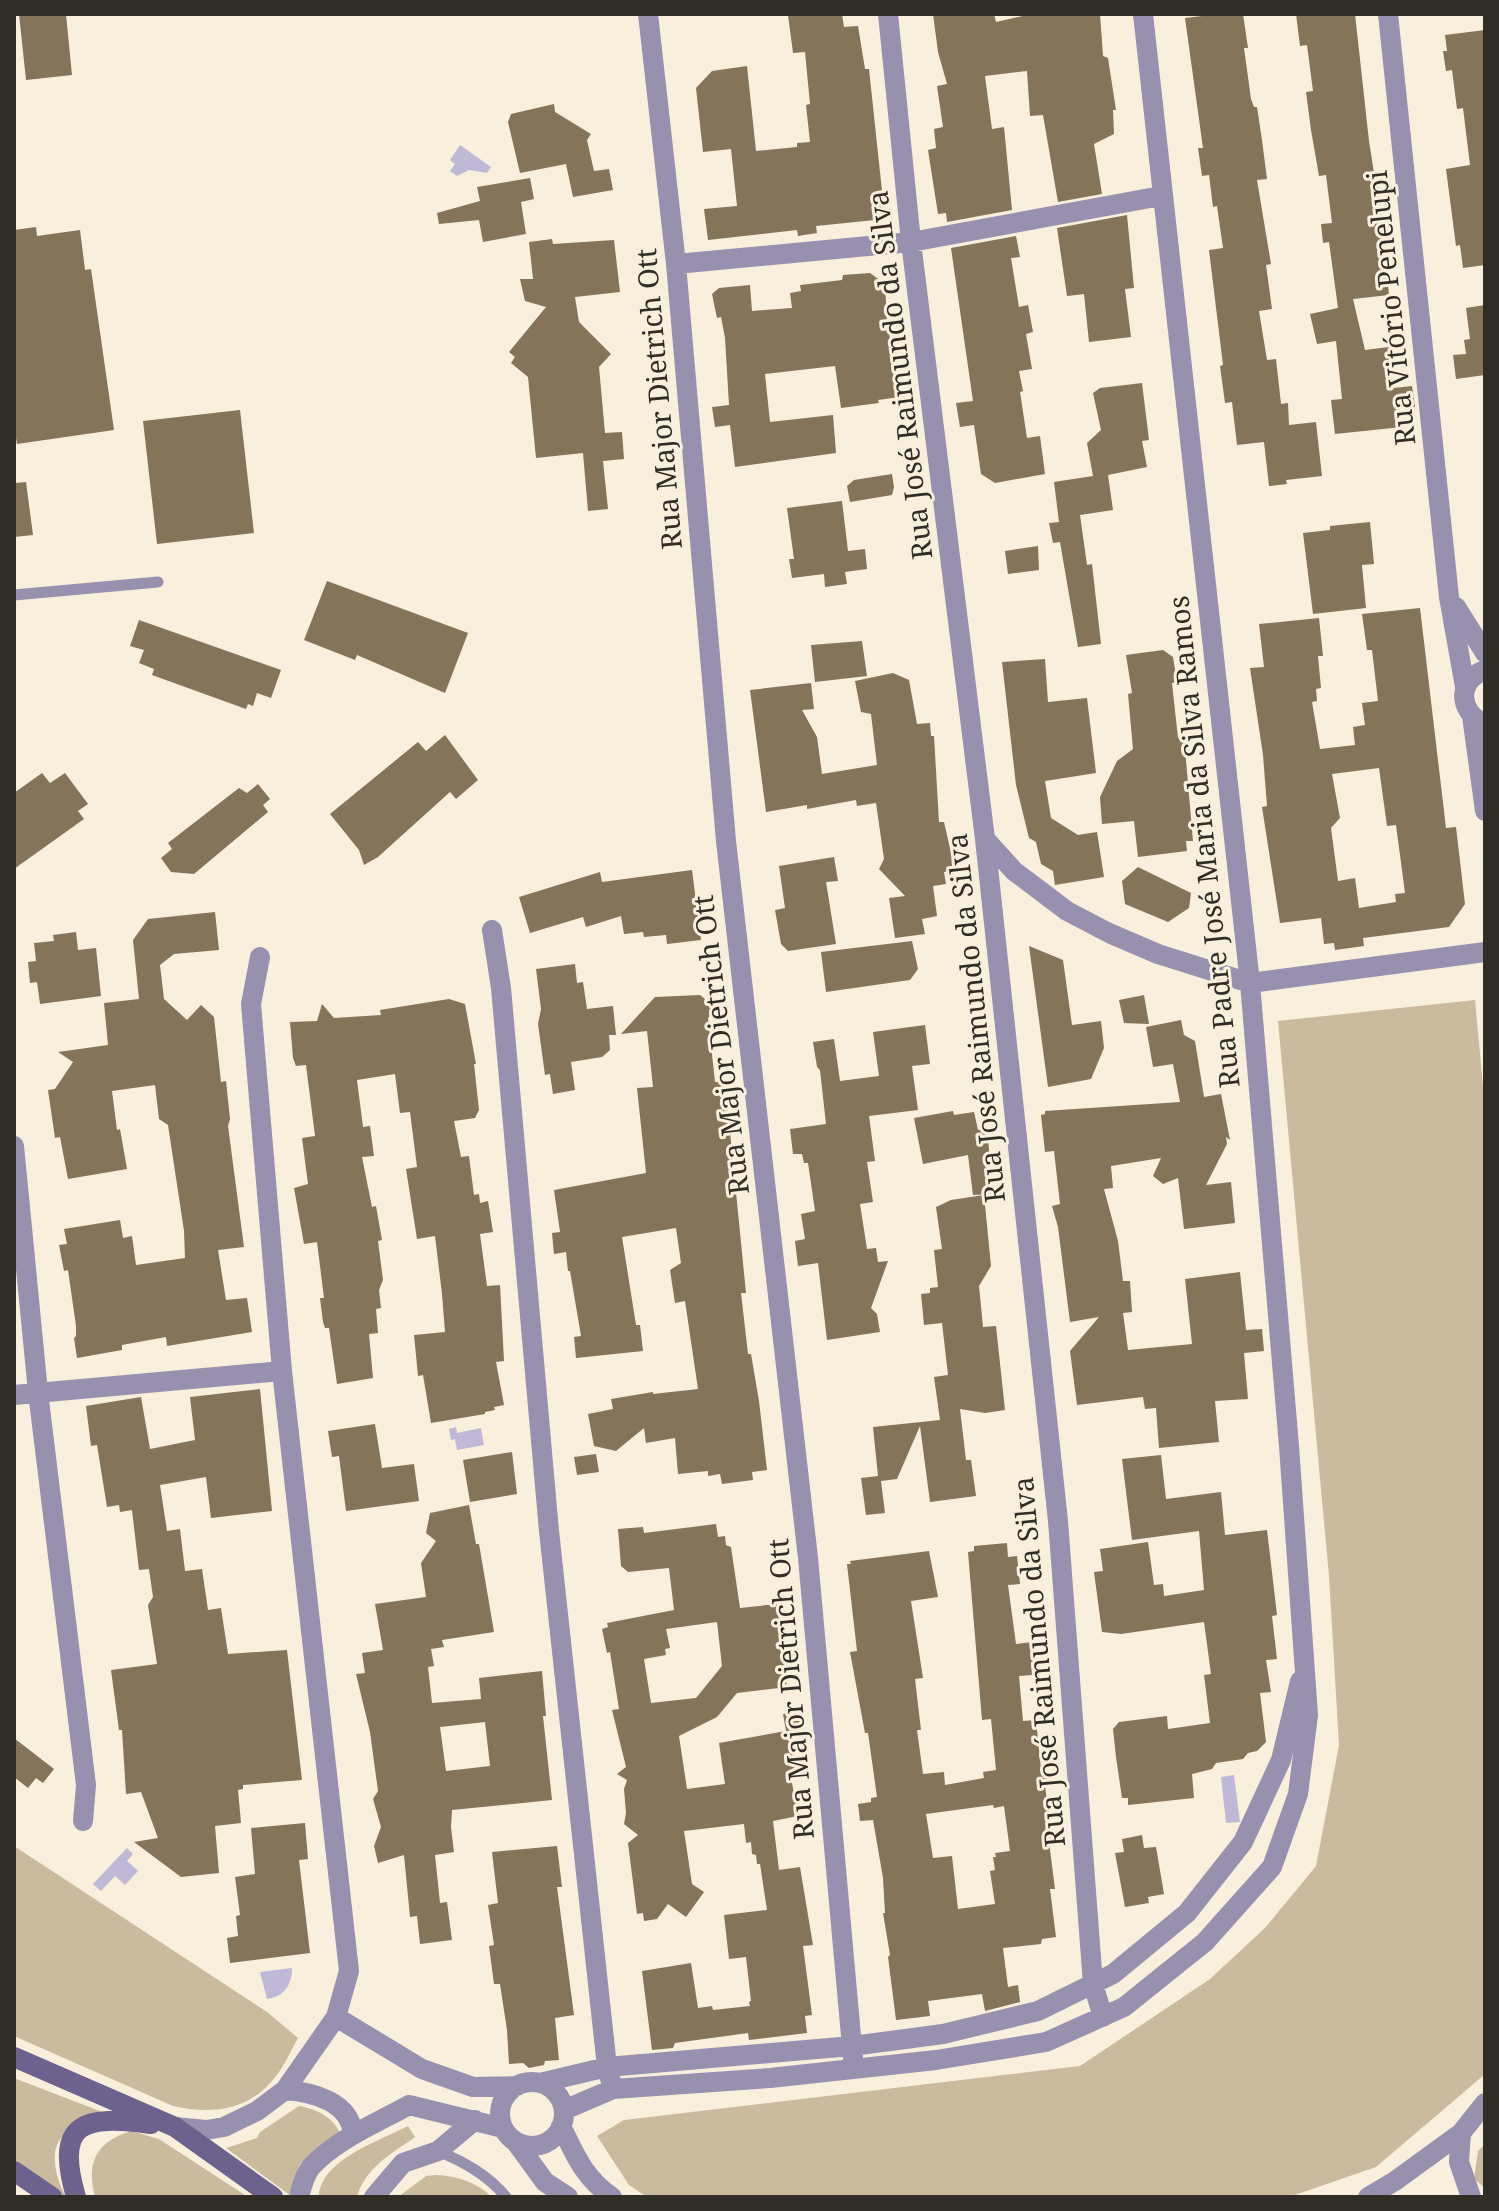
<svg xmlns="http://www.w3.org/2000/svg" width="1499" height="2211" viewBox="0 0 1499 2211" font-family="'Noto Serif',serif">
<style>
.green{fill:#cbbb9e}
.water{fill:#bfb8d7}
.building{fill:#83745a;fill-rule:evenodd}
.lines{fill:none;stroke-linecap:round;stroke-linejoin:round}
.service{stroke:#9790af;stroke-width:11}
.minor{stroke:#9790af;stroke-width:20}
.secondary{stroke:#6d628e;stroke-width:20}
.labels{text-anchor:middle;stroke-width:6;stroke-linejoin:round;paint-order:stroke}
.street-label{font-size:28px;fill:#302c26;stroke:#f9efdd}
</style>
<rect width="100%" height="100%" fill="#f9efdd"/>
<path class="green" d="M1475,1000L1485,1107L1484,2075L1376,2167L1289,2197H647L629,2185L597,2136L624,2120L1080,2066L1210,1979L1265,1928L1316,1866L1339,1745L1329,1576L1278,1021Z
M14,1846L267,2012L298,2038C291,2050 285,2065 276,2076C250,2111 211,2115 173,2106L14,2036Z
M14,2078L105,2113C92,2119 75,2125 64,2135C47,2150 57,2181 66,2197H58L14,2166Z
M299,2106C316,2109 332,2116 340,2133L300,2164L291,2196L226,2148L257,2138L260,2132Z
M408,2126L415,2137C391,2154 366,2167 357,2197H319C320,2160 379,2141 408,2126Z
M131,2131L159,2139L248,2197H95C86,2162 96,2142 131,2131Z
M1485,2144V2188L1474,2179L1478,2151Z
M436,2175C458,2176 476,2182 492,2197H398L426,2176Z"/>
<path class="water" d="M460,145L491,167L487,173L469,170L457,176L450,171L455,164L450,160Z
M456,1427L457,1433L481,1428L484,1445L457,1450L455,1439L451,1440L449,1429Z
M1234,1775L1240,1822L1226,1823L1221,1777Z
M127,1848L133,1854L127,1861L138,1871L125,1885L115,1876L101,1891L93,1884Z
M292,1968C292,1985 284,1997 267,1999L260,1972Z"/>
<path class="building" d="M19,14H66L72,75L26,80Z
M798,14H842L844,27L858,26L865,69H869L885,219L816,226L817,233L798,236L797,230L708,240L704,209L737,206L731,149L703,152L696,88L712,71L747,66L756,151L797,147V143L810,142L806,105L810,104L805,52L793,53L788,15Z
M933,14H994L996,22L1032,14H1100L1103,56L1108,58L1116,110H1113L1114,134L1094,144L1102,194L1058,202L1043,115L1030,116L1027,71L985,76L992,129L1004,127L1012,210L947,222L946,213L938,214L928,150L936,148L934,129L943,127L937,86L947,84L938,52Z
M1219,14H1243L1248,48H1244L1251,99L1254,107H1257L1262,140L1267,179L1257,180L1271,264L1266,265L1272,309L1259,311L1267,360L1276,359L1281,404L1288,403L1289,425L1316,422L1322,476L1286,480L1287,484L1269,486L1264,442L1237,445L1232,402L1225,403L1220,366L1223,365L1209,250L1223,248L1217,206L1213,207L1209,175L1202,176L1198,148H1203L1185,18Z
M1296,14H1355L1369,141L1374,173L1377,172L1389,295L1353,299L1365,350L1389,347L1393,388L1412,386L1415,407L1400,408L1402,427L1335,434L1331,400L1342,399L1336,341L1317,344L1310,314L1338,308L1329,242L1323,243L1321,224L1332,223L1326,175L1319,176L1311,130L1306,92L1313,91L1307,45L1300,46Z
M1485,30V265L1463,268L1460,245L1456,246L1446,169L1470,165L1463,108L1457,109L1452,70L1446,71L1443,51H1447L1445,35Z
M554,104L555,112L591,134L587,140L594,171L609,169L613,190L573,197L566,164L520,173L508,122L511,114Z
M530,178L534,199L521,202L526,234L483,242L479,220L439,224L437,213L480,201L477,187Z
M1127,215L1134,288L1125,289L1131,337L1089,342L1084,294L1067,296L1057,228Z
M36,227L37,236L80,230L85,270L91,269L114,430L17,444L14,426V230Z
M1016,236L1020,257L1011,258L1019,307L1028,305L1033,332L1026,334L1032,369L1019,371L1023,391L1020,392L1027,438L1040,436L1045,474L995,483L981,474L974,425L960,427L956,403L973,401L951,248Z
M552,239L553,244L614,240L620,292L575,297L579,322L611,354L599,367L605,433L622,432L624,459L603,461L608,509L588,511L583,453L536,458L528,377L511,363L515,357L509,352L546,307L525,301L520,279H533L529,242Z
M870,273L885,284L887,321L900,397L878,400L879,403L841,408L835,366L765,374L770,422L833,415L836,453L735,467L730,425L715,427L712,407L729,405L725,338L721,317L717,318L712,294L719,288L750,285L752,311L792,308L790,293L801,291L800,285L842,280L843,275Z
M1485,305V375L1456,379L1453,355L1466,354L1464,340L1470,339L1466,308Z
M1142,383L1149,440L1142,441L1147,467L1108,475L1113,510L1080,515L1087,565L1092,564L1101,644L1078,647L1060,542L1053,543L1049,523L1059,522L1054,482L1093,476L1087,443L1101,430L1093,393L1100,388Z
M240,410L254,533L157,544L143,421Z
M892,474L894,487L892,495L850,502L847,486L854,480Z
M26,482L33,535L14,537V483Z
M842,501L848,551L865,549L867,569L845,572L847,584L825,587L824,574L792,578L789,559H794L787,508Z
M1370,522L1374,564L1362,565L1366,608L1313,614L1303,533L1330,530V526Z
M1038,546L1039,570L1008,574L1005,551Z
M327,581L468,633L445,693L357,655L355,660L304,640Z
M1420,608L1446,828L1456,827L1465,904L1449,927L1363,938L1364,946L1335,950L1334,943L1324,944L1321,918L1280,923L1262,807L1267,806L1263,755L1250,668L1264,667L1259,624L1319,618L1323,656H1318L1321,688L1316,689L1317,701L1312,702L1320,749L1355,745L1353,727L1365,725L1362,703L1378,701L1372,650H1367L1362,614ZM1379,768L1387,826L1396,825L1405,893L1395,894L1396,902L1359,908L1355,878L1338,881L1331,828L1340,818L1332,774Z
M139,620L281,670L271,698L257,693L253,706L248,704L246,709L152,675L154,669L139,663L144,650L130,646Z
M862,641L867,676L815,682L811,645Z
M1163,650L1173,657L1177,682L1172,683L1178,738L1184,737L1193,841H1186L1187,851L1138,857L1134,821L1102,824L1100,797L1117,761L1133,749L1128,694L1132,693L1126,655Z
M1045,659L1048,702L1087,698L1096,773L1045,781L1051,818L1078,835L1097,832L1104,877L1055,885L1053,871L1041,864L1036,842L1029,838L1016,785L1002,662Z
M893,673L909,680L917,724L930,723L931,736H934L939,822H944L955,870L944,872L946,884L933,886L937,916L922,919L925,934L895,938L889,898L905,896L879,869L884,859L876,803L857,806L856,800L807,809V805L766,812L750,690L811,683L814,709L802,710L817,737L822,774L877,765L871,714L861,712L855,681Z
M445,735L478,780L456,799L450,792L378,857L364,865L359,850L330,814L418,742L426,751Z
M42,773L50,783L65,773L88,804L78,811L84,819L14,869V793Z
M258,784L270,799L263,805L268,812L194,874L171,872L161,858L172,849L168,843L239,788L247,793Z
M834,857L838,881L826,882L836,944L788,951L781,944L775,910L785,908L779,866Z
M1138,867L1191,893L1189,908L1168,922L1125,904L1122,881Z
M692,870L701,940L667,944L666,935L644,937L643,932L624,934L621,916L586,927L583,917L530,933L519,897L600,872L602,882Z
M215,912L219,950L174,954L160,965L164,999L187,1020L201,1005L214,1017L221,1082L226,1081L230,1119L228,1126L244,1247L218,1250L226,1300L247,1298L252,1332L167,1346L166,1337L122,1345V1350L77,1358L74,1338L76,1336V1326L68,1270L64,1271L59,1245L67,1244L64,1229L120,1220L123,1238L132,1236L136,1265L185,1258L184,1231L168,1125L159,1119L155,1085L112,1091L117,1130L120,1129L127,1169L68,1179L60,1137L55,1138L48,1090L55,1089L73,1062L58,1052L108,1045L104,1003L139,999L133,940L148,919Z
M76,932L78,950L96,948L101,996L40,1004L37,982L30,983L28,962L36,961L34,943L54,941L53,935Z
M912,941L918,969L910,980L826,992L821,952Z
M1029,946L1063,960L1072,1025L1101,1021L1104,1048L1091,1079L1048,1087Z
M575,964L577,983L583,982L587,1009L613,1006L616,1035H609L610,1050L602,1057L571,1062L575,1090L553,1094L550,1074L545,1075L538,1024L541,1009L536,969Z
M700,995L716,1008L708,1018L715,1082L725,1081L746,1293H741L748,1354H751L759,1401L767,1470L752,1472L753,1480L722,1484L720,1474L708,1476V1471L678,1474L675,1438L646,1443L644,1428L616,1451L594,1446L588,1414L613,1409L611,1399L653,1392V1394L698,1389L685,1301L675,1303L670,1270L681,1263L676,1228L622,1237L636,1325H640L643,1351L576,1358L574,1337L581,1336L570,1271H568L566,1252L554,1254L552,1233L560,1232L554,1190L646,1173L637,1088L653,1087L647,1031L621,1034L655,997Z
M1144,995L1149,1024L1124,1023L1119,1000Z
M449,999L465,1004L476,1064H474L479,1110L475,1118L454,1121L461,1157L469,1156L474,1195L479,1194L480,1203L488,1201L493,1232L480,1234L487,1286L500,1285L504,1361L496,1362L504,1405L494,1407L495,1410L485,1412V1414L431,1423L423,1375L418,1376L414,1335L445,1332L442,1294L435,1236L417,1239L406,1169L417,1167L410,1112L400,1113L395,1074L357,1080L363,1127L370,1126L374,1156L362,1157L372,1207L376,1206L382,1240L378,1241L383,1280L379,1290L381,1308L376,1309L378,1333L369,1334L373,1378L337,1384L329,1328H325L323,1322L320,1298H324L317,1242L304,1244L294,1188L308,1184L302,1138L315,1136L306,1065L296,1066L293,1058L290,1022L317,1021L322,1004L334,1018L381,1015L380,1010Z
M1181,1020L1184,1035L1195,1041L1204,1097L1221,1094L1230,1140L1226,1137L1227,1144L1206,1185L1231,1182L1235,1223L1184,1229L1178,1178L1163,1184L1153,1176L1161,1158L1111,1166L1113,1188L1104,1189L1118,1241L1123,1281H1130L1132,1312L1123,1313L1128,1350L1192,1344L1185,1279L1240,1272L1246,1330L1262,1329L1264,1351L1244,1353L1248,1399L1215,1401L1219,1442L1159,1448L1156,1408L1145,1409L1143,1397L1077,1405L1070,1351L1099,1317L1070,1322L1058,1227L1052,1206L1060,1204L1054,1151L1045,1152L1041,1115L1045,1114V1111L1180,1102L1173,1064L1153,1067L1146,1027Z
M925,1025L930,1064L912,1066L918,1110L869,1116L875,1161L867,1162L873,1202L860,1204L867,1249L876,1248L878,1262L888,1261L871,1308L877,1314L880,1332L827,1340L818,1263L798,1266L795,1241L805,1239L801,1214L815,1211L808,1163H804L802,1154H793L790,1129L826,1124L820,1070L817,1067L813,1042L834,1039L840,1081L879,1076L873,1032Z
M953,1111L954,1115L974,1112L978,1130L987,1128L993,1194L973,1195L968,1155L923,1164L914,1118Z
M984,1195L991,1266L979,1286L983,1327L996,1326L1005,1410L985,1413L960,1409L966,1460H971L976,1496L930,1502L920,1426L897,1479L881,1481L885,1513L866,1515L861,1478L878,1476L873,1427L940,1420L934,1377L948,1375L942,1323L924,1325L921,1294L930,1293V1288L938,1287L934,1250L942,1249L936,1207L951,1200Z
M260,1389L272,1511L211,1518L206,1477L160,1485L167,1531L180,1529L185,1571L202,1569L208,1610L221,1608L228,1654L287,1650L302,1780L243,1785V1789L238,1790L241,1823L215,1826L219,1873L181,1877L134,1842L158,1838L141,1792L126,1794L122,1730H119L111,1670L157,1664L148,1605L153,1597L149,1569L139,1570L132,1510L120,1512L119,1505L107,1507L97,1445L91,1446L86,1406L141,1397L150,1449L195,1440L190,1397Z
M375,1424L382,1468L414,1464L419,1501L346,1511L339,1456L332,1457L328,1431Z
M512,1452L517,1494L470,1502L463,1460Z
M596,1454L599,1472L577,1475L574,1457Z
M1161,1455L1166,1499L1221,1492L1225,1535L1267,1530L1277,1615L1272,1616L1277,1659L1266,1660L1271,1692L1260,1693L1266,1742L1257,1751L1248,1753L1243,1759L1216,1763L1212,1769L1192,1774L1194,1798L1128,1805V1798H1122L1116,1757L1113,1729L1119,1722L1167,1716L1168,1729L1210,1723L1204,1675L1211,1674L1204,1622L1121,1634L1102,1632L1094,1572L1103,1571L1100,1549L1148,1542L1154,1585L1163,1584L1164,1596L1204,1590L1199,1531L1132,1540L1122,1459Z
M469,1505L476,1544H479L494,1632L442,1640L444,1647L431,1649L434,1666L428,1667L432,1703L481,1699L479,1678L542,1671L546,1716H543L552,1800L452,1810L451,1827L454,1852L435,1855L440,1903L447,1902L452,1940L420,1944L417,1916L410,1917L404,1855L378,1863L374,1846L381,1827L373,1799L378,1791L370,1732L356,1674L365,1673L362,1653L383,1650L375,1604L426,1597L421,1563L436,1541L426,1533L430,1513ZM485,1722L490,1766L446,1771L440,1727Z
M716,1524L718,1537L725,1536L726,1545L731,1547L740,1608L777,1604L787,1687L737,1693L717,1717L679,1736L687,1789L725,1784L719,1743L786,1731L783,1714L801,1712L804,1730L789,1733L795,1771L790,1772L798,1816L773,1821L779,1870L800,1867L813,1945L803,1946L812,2015L805,2016L807,2033L749,2040L748,2033L675,2043L673,2048L652,2050L642,1971L691,1963L698,2008L712,2006L713,2010L750,2006L749,2002L751,2001L746,1957L729,1959L724,1915L767,1910L760,1864H757L756,1855L752,1854L751,1842L746,1843L744,1824L684,1831L692,1884L704,1892L686,1917L668,1904L657,1919L644,1921L643,1913L637,1914L628,1843L638,1835L624,1824L626,1813L624,1789L627,1780L617,1774L626,1767L612,1710L619,1709L610,1652L607,1653L602,1629L608,1627L607,1623L674,1610L669,1568L628,1572L621,1566L618,1529L643,1527L644,1533ZM717,1622L722,1666L696,1698L651,1703L644,1659L666,1655L665,1649L670,1648L666,1629Z
M1007,1543L1008,1557L1017,1556L1020,1584L1008,1585L1016,1644L1033,1642L1036,1662H1031L1032,1675L1019,1676L1023,1721L1036,1720L1041,1769L1045,1768L1048,1785L1045,1786L1053,1842H1049L1055,1889H1050L1056,1937L1042,1939L1041,1944L1003,1948L1008,1987L1018,1985L1020,2002L985,2011L982,1994L928,2001L930,2016L896,2020L888,1957L890,1955L883,1913H885L883,1878L873,1820L860,1821L858,1804L871,1802V1798L877,1797L868,1733H865L850,1652L857,1651L847,1564H851L850,1561L929,1551L938,1597L911,1601L923,1678L915,1679L921,1730H917L923,1774L944,1772L945,1785L984,1778L983,1772L996,1770L991,1719L982,1720L968,1552L974,1551V1546ZM993,1805L994,1808L1004,1806L1010,1851L995,1853L996,1857H993L995,1870L990,1871L995,1904L958,1909L952,1856L933,1858L926,1814Z
M14,1738L54,1769L43,1783L36,1778L28,1788L14,1777Z
M305,1823L308,1859L299,1860L310,1953L230,1963L227,1938L238,1936L236,1916L240,1915L235,1877L255,1874L251,1828Z
M1142,1835L1144,1848L1156,1847L1164,1894L1148,1897L1149,1903L1125,1907L1115,1853L1124,1852L1122,1839Z
M557,1846L562,1887H557L574,2015L555,2018L559,2060L545,2061L544,2065L529,2068L523,2063L509,2064L507,2030L500,1984H494L489,1946L494,1945L488,1905L498,1903L492,1852Z"/>
<g class="lines">
<path class="service" d="M14,595L158,582
M438,2151C464,2162 488,2175 506,2197"/>
<path class="minor" d="M648,14L676,264L726,841L808,1558L854,2069
M888,14L911,242L985,839L1058,1521L1093,1984L1103,2017
M1388,14L1449,597L1465,687
M676,264L911,242L1161,196
M1456,607L1485,653
M1472,716L1485,811
M1481,722C1458,709 1458,680 1485,670
M985,839L1014,871L1067,911L1109,933L1158,954L1250,983L1485,952
M492,930L501,988L549,1531L607,2067L613,2089
M14,1146L38,1392L86,1785L83,1821
M14,1395L282,1371
M336,2017L422,2069L473,2087L517,2086
M500 2114a32 32 0 1 1 64 0a32 32 0 1 1-64 0Z
M540,2083L607,2067L852,2046L943,2034L1038,2011L1113,1974L1187,1913L1243,1842L1281,1760L1300,1681
M285,2090C313,2092 351,2102 353,2135
M564,2110L613,2089L770,2078L936,2060L1046,2042L1124,2007L1205,1942L1272,1867L1298,1794L1308,1715L1289,1446L1250,983L1143,14
M561,2126C575,2155 585,2179 612,2197
M175,2127L206,2130L224,2127L257,2111L285,2090L336,2017L349,1971L282,1371L251,1004L260,957
M1461,2133L1459,2162L1471,2197
M515,2141L545,2182L568,2197
M299,2197C302,2186 304,2176 311,2167C337,2139 377,2123 409,2105L503,2128
M374,2197L403,2163L438,2151L475,2120
M1368,2197L1395,2181L1461,2133L1485,2103"/>
<path class="secondary" d="M14,2057L175,2127L273,2197
M14,2171L52,2197
M76,2197C54,2121 84,2115 151,2124"/>
</g>
<g class="labels">
<g class="street-label">
<text transform="translate(1391 308) rotate(-96)" y="10">Rua Vitório Penelupi</text>
<text transform="translate(900 375) rotate(-97)" y="10">Rua José Raimundo da Silva</text>
<text transform="translate(659 399) rotate(-95)" y="10">Rua Major Dietrich Ott</text>
<text transform="translate(1204 842) rotate(-96)" y="10">Rua Padre José Maria da Silva Ramos</text>
<text transform="translate(976 1018) rotate(-96)" y="10">Rua José Raimundo da Silva</text>
<text transform="translate(721 1045) rotate(-97)" y="10">Rua Major Dietrich Ott</text>
<text transform="translate(1039 1662) rotate(-95)" y="10">Rua José Raimundo da Silva</text>
<text transform="translate(791 1689) rotate(-95)" y="10">Rua Major Dietrich Ott</text>
</g>
</g>
<rect width="1499" height="2211" fill="none" stroke="#302c26" stroke-width="32"/>
</svg>
